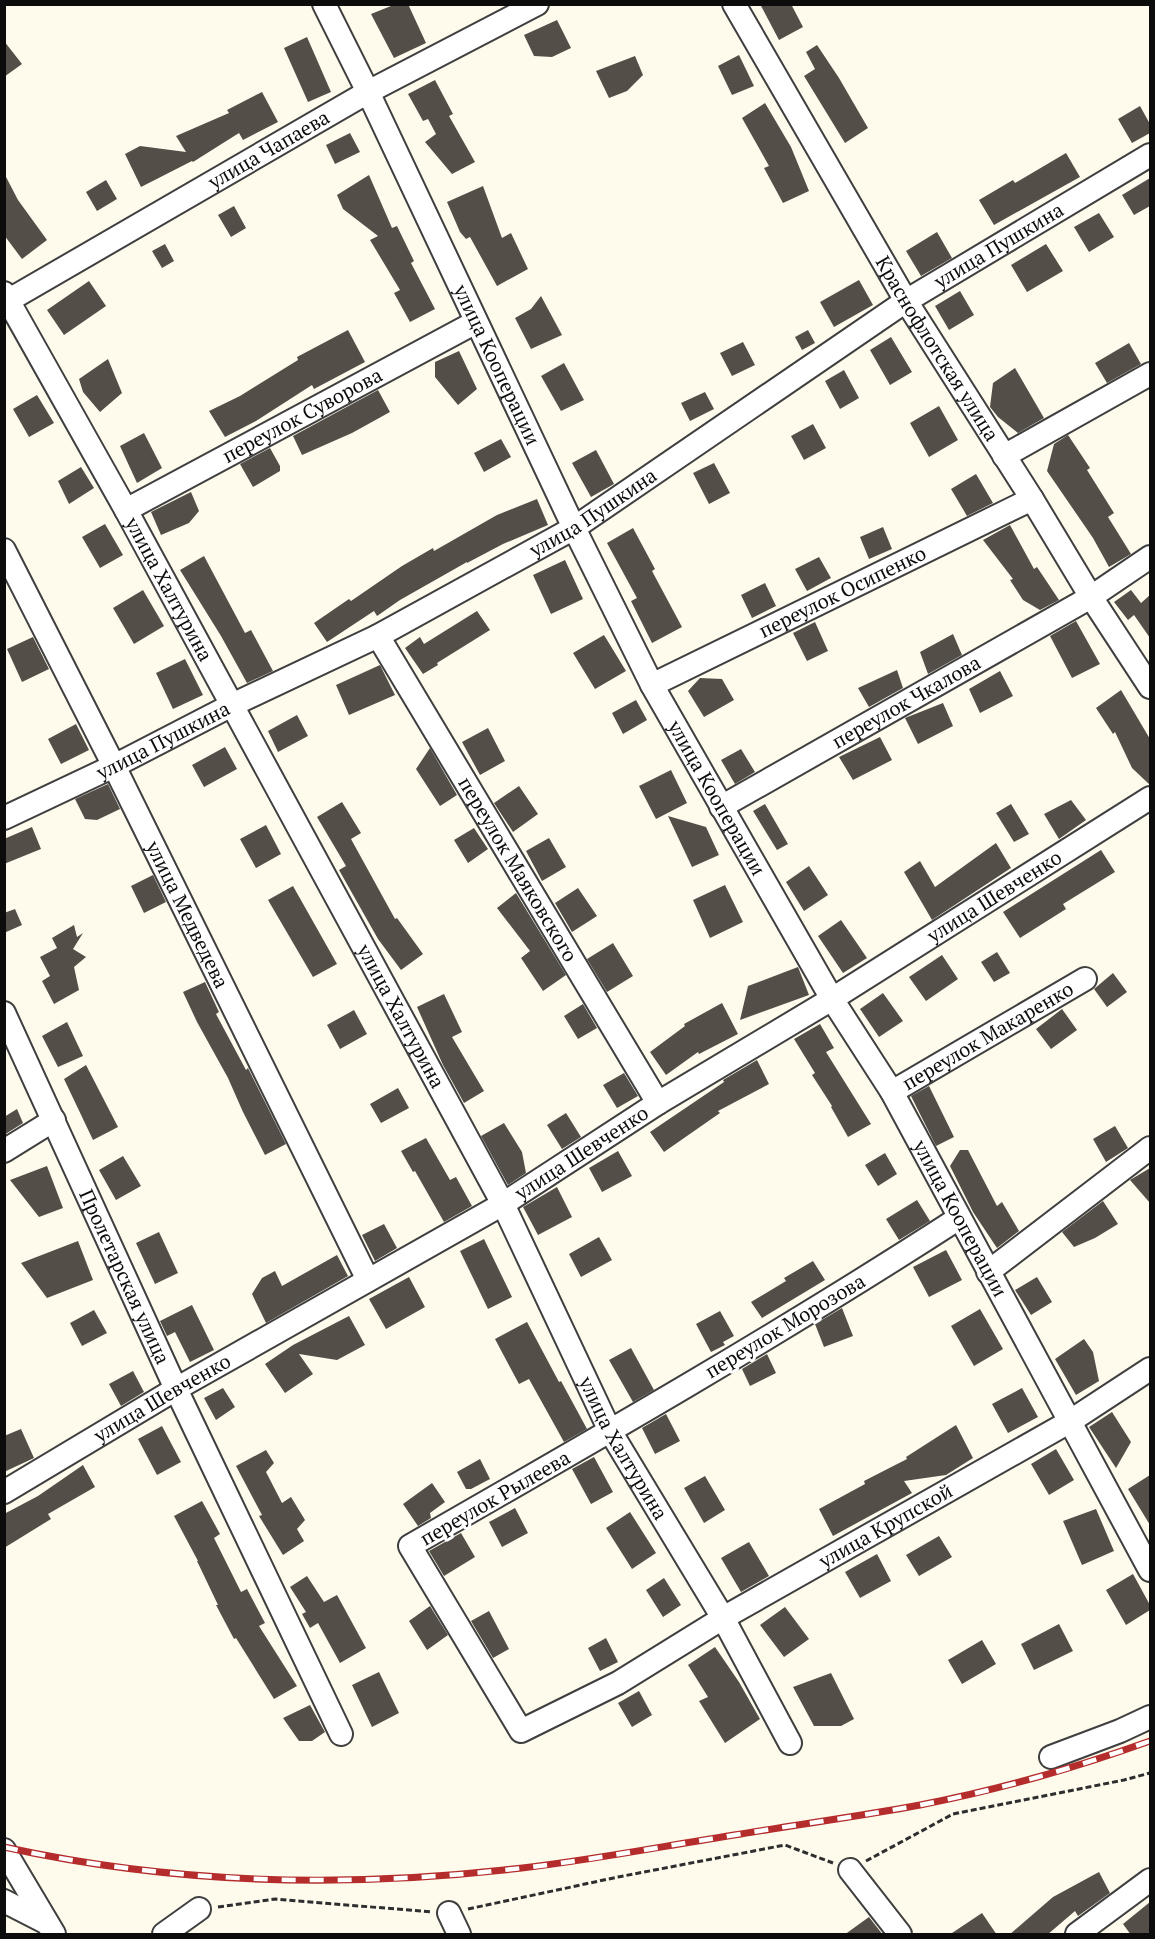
<svg xmlns="http://www.w3.org/2000/svg" width="1155" height="1939" viewBox="0 0 1155 1939" font-family="'PT Serif',serif">
<style>
.building{fill:#544e49}
.lines{fill:none;stroke-linecap:round;stroke-linejoin:round}
.minor-casing{stroke:#3f3f3f;stroke-width:26}
.path{stroke:#2e2e2e;stroke-width:3;stroke-dasharray:6 3;stroke-linecap:butt}
.minor{stroke:#fff;stroke-width:22}
.rail-casing{stroke:#b52c2d;stroke-width:7}
.rail{stroke:#fff;stroke-width:4.5;stroke-dasharray:14;stroke-linecap:butt}
.labels{text-anchor:middle;stroke-width:6;stroke-linejoin:round;paint-order:stroke}
.street-label{font-size:20px;fill:#0c0c0c;stroke:#fff}
</style>
<rect width="100%" height="100%" fill="#fefbed"/>
<path class="building" d="M396,4H408L426,43L394,58L371,14Z
M760,4H791L803,27L779,40Z
M557,20L571,48L552,57L534,56L524,35Z
M307,37L331,92L308,102L284,48Z
M4,41L22,64L4,77Z
M817,45L839,78L868,128L845,143L804,76L815,69L806,52Z
M739,55L754,86L732,95L718,66Z
M635,56L643,75L627,91L609,98L596,71Z
M435,80L453,114L449,116L475,162L452,174L425,142L436,134L428,119L423,121L408,94Z
M262,92L278,122L243,140L239,133L193,162L192,161L141,187L125,154L140,146L186,152L176,136L229,113L227,110Z
M765,103L791,147L809,191L783,203L764,168L769,166L742,118Z
M1140,106L1150,124V133L1132,143L1118,119Z
M350,133L360,152L335,164L326,145Z
M1066,153L1080,177L994,225L979,200L1013,180L1015,183Z
M4,173L18,200L47,240L22,259L4,235Z
M369,175L392,228L397,226L414,261L411,263L435,309L410,322L394,293L400,290L370,240L378,236L343,209L337,195Z
M1150,178V206L1134,215L1122,195Z
M106,180L117,199L97,211L86,192Z
M483,186L502,238L511,233L528,269L497,286L470,237L466,239L460,232L447,202Z
M234,206L246,228L231,237L218,215Z
M1099,213L1114,237L1089,252L1074,227Z
M937,232L952,258L921,276L906,251Z
M165,244L174,261L162,268L152,251Z
M1046,244L1063,271L1027,292L1011,265Z
M859,280L873,305L834,327L820,302Z
M89,281L106,306L64,335L47,310Z
M960,291L974,315L949,330L935,306Z
M541,296L562,335L531,349L515,318L531,309Z
M348,330L365,362L314,389L312,385L256,421L225,437L209,411L240,396L298,360L297,357Z
M808,330L815,343L802,350L795,337Z
M891,337L912,372L890,385L870,350Z
M743,342L755,365L732,376L720,353Z
M1129,343L1141,364L1107,383L1095,363Z
M459,351L477,389L458,405L435,377V362Z
M108,359L122,393L100,412L83,392L79,379Z
M564,363L584,400L561,411L541,376Z
M1015,368L1044,418L1018,433L998,417L990,407L993,383Z
M844,370L859,398L840,409L825,381Z
M378,390L390,412L352,433L302,455L293,436Z
M705,392L714,409L690,421L681,403Z
M37,395L54,423L29,437L13,409Z
M939,406L958,440L929,457L910,423Z
M813,424L826,448L804,460L791,436Z
M144,433L162,468L137,483L120,446Z
M1068,435L1090,468L1087,470L1114,513L1108,517L1131,554L1109,567L1093,538L1047,471L1054,444Z
M501,439L511,457L484,472L474,453Z
M270,448L280,466V471L253,487L240,464Z
M596,450L614,484L591,497L572,463Z
M714,463L730,493L709,504L693,473Z
M81,467L94,488L69,504L58,481Z
M976,474L993,503L967,516L951,489Z
M191,492L199,511L189,523L161,535L151,512Z
M537,499L548,525L503,544L467,563V562L400,600L377,616L374,611L327,642L314,623L349,599L351,601L402,566L433,548L434,551L497,515Z
M105,524L123,555L100,568L82,537Z
M1010,525L1034,569L1037,567L1059,600L1040,610L1023,600L1010,580L1013,579L983,540Z
M883,527L892,549L869,559L860,537Z
M633,528L655,569L652,571L682,627L652,643L631,601L637,598L607,543Z
M204,556L245,633L251,630L273,671L247,683L221,636L180,570Z
M819,557L831,578L807,591L795,569Z
M565,560L583,599L551,614L533,575Z
M765,583L776,606L752,618L741,595Z
M143,590L164,626L134,644L113,608Z
M1131,590L1141,603L1150,595V638L1134,615L1128,620L1114,602Z
M477,611L490,630L437,663L438,665L423,674L405,648L420,637L424,644Z
M1076,621L1100,664L1072,678L1050,636Z
M815,622L828,651L807,661L793,633Z
M953,634L962,655L928,674L920,652Z
M604,635L626,671L595,689L573,653Z
M33,637L49,669L22,682L7,649Z
M185,659L203,695L173,709L156,673Z
M380,665L395,695L349,715L336,685Z
M897,670L903,688L869,707L858,688Z
M1000,671L1013,696L980,713L969,689Z
M700,678L722,679L734,700L704,717L688,691Z
M1121,690L1150,739V785L1132,768L1115,732L1113,734L1096,708Z
M636,700L647,720L623,734L612,713Z
M943,703L953,726L918,744L905,718Z
M297,715L308,736L278,752L268,731Z
M76,724L89,750L61,764L48,739Z
M488,728L505,761L480,775L462,742Z
M880,737L892,760L853,780L839,757Z
M225,747L237,769L204,787L192,765Z
M430,748L457,795L440,806L416,769Z
M741,749L755,772L735,784L721,760Z
M671,770L687,803L656,819L639,786Z
M108,784L120,809L97,820L85,819L75,799Z
M519,786L538,814L513,832L494,803Z
M1071,800L1086,820L1059,839L1044,814Z
M342,802L361,833L351,839L395,919L397,918L423,954L401,970L378,939L339,870L346,866L317,817Z
M765,804L788,844L777,850L753,811Z
M1011,804L1029,834L1014,842L996,813Z
M668,816L706,827L719,855L692,867Z
M266,825L281,854L256,868L240,839Z
M32,827L41,849L4,864V839Z
M474,828L488,849L468,863L454,840Z
M549,838L566,867L542,881L526,851Z
M996,843L1011,868L932,920L904,872L920,861L935,887Z
M1101,850L1115,872L1063,904L1066,909L1020,938L1003,912Z
M809,866L828,895L804,911L786,882Z
M153,875L166,902L144,913L131,886Z
M725,885L743,922L710,938L693,900Z
M293,886L337,964L313,977L268,900Z
M578,888L597,916L572,932L555,903Z
M516,893L566,975L543,991L521,958L530,951L497,908Z
M15,909L22,925L4,933V913Z
M841,920L867,958L843,973L818,936Z
M74,925L77,937L83,933L73,949L86,957L74,967L79,990L54,1004L42,981L50,976L40,957L57,948L52,938Z
M613,943L633,976L607,992L587,959Z
M997,952L1010,973L994,982L981,962Z
M942,955L958,979L926,1001L909,977Z
M798,967L809,995L740,1020L748,986Z
M1113,973L1127,992L1107,1007L1094,989Z
M205,982L219,1012L216,1014L246,1070L248,1068L286,1144L265,1155L243,1112L228,1078L197,1022L183,992Z
M883,993L903,1021L879,1037L860,1009Z
M444,994L462,1032L452,1037L484,1091L464,1103L443,1065L417,1007Z
M722,1003L738,1034L699,1054L698,1052L666,1075L650,1052L685,1026L684,1024Z
M583,1004L597,1028L578,1039L564,1016Z
M1062,1009L1077,1030L1051,1049L1036,1029Z
M354,1010L367,1034L340,1049L327,1025Z
M67,1022L83,1056L58,1067L42,1036Z
M820,1024L834,1048L826,1052L871,1124L848,1137L831,1107L832,1106L812,1075L815,1073L794,1039Z
M757,1060L769,1084L718,1111L720,1113L664,1152L650,1132L724,1082L723,1080Z
M86,1065L118,1127L93,1140L64,1079Z
M624,1073L638,1096L617,1108L603,1085Z
M929,1086L954,1137L936,1146L911,1096Z
M398,1088L409,1108L381,1123L370,1104Z
M17,1109L23,1123L4,1135V1117Z
M566,1113L581,1137L562,1149L547,1125Z
M504,1123L522,1152L526,1173L508,1185L481,1136Z
M1115,1126L1128,1148L1106,1162L1093,1139Z
M426,1138L450,1180L456,1177L472,1206L444,1222L415,1171L413,1172L401,1151Z
M960,1150H968L997,1206L1002,1202L1019,1231L997,1248L973,1212L950,1166Z
M618,1151L632,1176L602,1192L589,1168Z
M885,1153L897,1174L878,1186L865,1165Z
M123,1156L141,1186L116,1200L99,1170Z
M47,1166L63,1208L39,1217L10,1180Z
M1150,1168V1203L1130,1180Z
M557,1187L572,1217L538,1235L523,1207Z
M917,1200L930,1221L899,1240L886,1219Z
M1103,1201L1118,1224L1095,1238L1074,1247L1062,1232Z
M384,1224L397,1248L375,1261L362,1235Z
M159,1232L178,1273L155,1284L136,1243Z
M599,1237L612,1260L581,1277L569,1254Z
M484,1239L512,1297L488,1309L460,1251Z
M78,1241L93,1280L47,1298L21,1263Z
M946,1250L962,1280L929,1297L913,1267Z
M337,1255L348,1276L266,1323L252,1294L262,1278L275,1271L282,1286Z
M813,1261L825,1280L762,1318L751,1302L786,1281L784,1278Z
M409,1277L425,1307L386,1329L369,1299Z
M1037,1277L1052,1302L1031,1315L1015,1290Z
M192,1305L214,1350L190,1362L175,1332L167,1336L160,1321Z
M842,1308L853,1336L824,1347L815,1324Z
M980,1309L1003,1349L974,1366L951,1326Z
M94,1310L107,1333L82,1346L70,1323Z
M720,1311L734,1336L723,1342L725,1345L711,1352L696,1324Z
M349,1316L365,1345L337,1360L299,1354L313,1374L285,1393L265,1364L293,1345Z
M527,1322L559,1382L561,1381L587,1429L564,1442L529,1379L519,1384L495,1339Z
M1084,1339L1093,1352L1099,1381L1076,1395L1055,1359Z
M631,1348L654,1390L633,1402L609,1360Z
M767,1354L776,1373L750,1386L742,1369Z
M133,1371L144,1392L121,1406L109,1384Z
M223,1388L235,1407L216,1420L204,1398Z
M1022,1388L1038,1417L1008,1433L992,1404Z
M1112,1412L1131,1442L1116,1468L1089,1427Z
M666,1414L680,1441L655,1454L642,1428Z
M956,1425L973,1458L946,1475L904,1481L912,1493L833,1536L819,1509L865,1484L864,1481L907,1459L906,1457Z
M162,1426L181,1462L157,1475L138,1439Z
M21,1429L34,1458L4,1472V1436Z
M1056,1449L1074,1480L1049,1495L1031,1464Z
M266,1450L274,1463L266,1472L282,1503L291,1497L305,1520L297,1529L304,1541L283,1555L259,1516L262,1515L236,1466Z
M594,1457L613,1492L591,1504L572,1469Z
M480,1459L490,1479L471,1489H466L457,1472Z
M83,1465L95,1487L48,1514L51,1519L4,1548V1514L38,1496Z
M1150,1475V1525L1128,1489Z
M705,1476L725,1510L704,1523L684,1488Z
M432,1483L445,1502L430,1513L431,1518L418,1526L403,1504Z
M202,1501L220,1534L214,1538L241,1592L247,1589L265,1623L259,1626L297,1686L274,1699L236,1638L234,1639L216,1605H218L197,1561H198L174,1516Z
M515,1508L528,1533L502,1547L489,1522Z
M1096,1509L1114,1551L1082,1565L1063,1521Z
M630,1512L656,1553L632,1569L606,1528Z
M461,1533L475,1557L444,1576L429,1551Z
M939,1536L952,1557L919,1576L906,1555Z
M749,1542L769,1576L741,1592L721,1558Z
M877,1554L891,1581L860,1598L845,1572Z
M1133,1574L1150,1605V1610L1126,1625L1106,1590Z
M307,1576L324,1602L337,1595L366,1648L340,1663L318,1623L310,1628L302,1614L306,1612L290,1587Z
M664,1578L681,1605L663,1617L646,1590Z
M430,1606L448,1635L427,1650L409,1621Z
M785,1607L809,1639L784,1657L760,1625Z
M489,1611L509,1649L493,1658L471,1621Z
M1059,1624L1073,1651L1034,1670L1021,1644Z
M606,1638L618,1662L600,1671L588,1648Z
M982,1640L996,1664L962,1684L948,1660Z
M715,1647L739,1682L760,1719L725,1743L699,1701L708,1697L688,1665Z
M379,1672L399,1713L372,1727L352,1685Z
M831,1673L854,1719L841,1726H814L793,1687Z
M639,1691L652,1715L632,1727L618,1703Z
M310,1705L325,1732L312,1741H299L283,1718Z
M1099,1872L1110,1893L1078,1916L1075,1911L1047,1935H1009L1053,1897Z
M1150,1902V1935H1131L1123,1924Z
M982,1913L997,1935H949Z
M869,1917L883,1935H844Z"/>
<g class="lines">
<g class="minor-casing">
<g id="minor">
<path id="s1" d="M324,4L368,92L574,528L652,685L832,999L892,1092L1150,1570"/>
<path id="s2" d="M734,4L906,301L1032,499L1091,597L1150,687"/>
<path id="s3" d="M4,293L126,510L503,1204L610,1431L723,1618L790,1743"/>
<path id="s4" d="M4,303L368,92L537,4"/>
<path d="M1004,456L1150,374"/>
<path id="s5" d="M126,510L476,322"/>
<path id="s6" d="M4,550L114,766L368,1280"/>
<path id="s7" d="M378,636L658,1103"/>
<path id="s8" d="M652,685L1032,499"/>
<path id="s9" d="M721,807L1091,597L1150,557"/>
<path id="s10" d="M4,818L114,766L232,705L378,636L574,528L906,301L1150,155"/>
<path id="s11" d="M4,1013L176,1389L341,1734"/>
<path id="s12" d="M892,1092L1085,979"/>
<path d="M4,1151L54,1120"/>
<path id="s13" d="M959,1218C780,1334 595,1440 410,1546L521,1731L618,1683L723,1618L1069,1422L1150,1369"/>
<path d="M988,1272L1150,1148"/>
<path id="s14" d="M4,1492L176,1389L503,1204L658,1103L832,999L1150,798"/>
<path d="M1051,1757L1120,1731L1150,1717"/>
<path d="M4,1850L54,1934"/>
<path d="M850,1870L900,1934"/>
<path d="M4,1901L47,1923"/>
<path d="M449,1913L459,1934"/>
<path d="M164,1934L199,1909"/>
<path d="M1077,1934L1150,1880"/>
</g>
</g>
<path class="path" d="M866,1861L953,1814L1124,1780L1150,1773
M218,1907L275,1899L432,1912
M468,1909L618,1877L785,1845L833,1863"/>
<use href="#minor" class="minor"/>
<g class="rail-casing">
<path id="rail" d="M4,1847C168,1883 338,1888 504,1870C584,1862 662,1846 741,1834C801,1824 861,1816 920,1805C998,1790 1075,1768 1150,1741"/>
</g>
<use href="#rail" class="rail"/>
</g>
<g class="labels">
<g class="street-label">
<text dy="7" stroke="none"><textPath href="#s4" startOffset="306">улица Чапаева</textPath></text>
<text dy="7" stroke="none"><textPath href="#s10" startOffset="1150">улица Пушкина</textPath></text>
<text dy="7" stroke="none"><textPath href="#s2" startOffset="400">Краснофлотская улица</textPath></text>
<text dy="7" stroke="none"><textPath href="#s1" startOffset="400">улица Кооперации</textPath></text>
<text dy="7" stroke="none"><textPath href="#s5" startOffset="200">переулок Суворова</textPath></text>
<text dy="7" stroke="none"><textPath href="#s10" startOffset="664">улица Пушкина</textPath></text>
<text dy="7" stroke="none"><textPath href="#s3" startOffset="339">улица Халтурина</textPath></text>
<text dy="7" stroke="none"><textPath href="#s8" startOffset="212">переулок Осипенко</textPath></text>
<text dy="7" stroke="none"><textPath href="#s9" startOffset="213">переулок Чкалова</textPath></text>
<text dy="7" stroke="none"><textPath href="#s10" startOffset="177">улица Пушкина</textPath></text>
<text dy="7" stroke="none"><textPath href="#s1" startOffset="886">улица Кооперации</textPath></text>
<text dy="7" stroke="none"><textPath href="#s7" startOffset="272">переулок Маяковского</textPath></text>
<text dy="7" stroke="none"><textPath href="#s14" startOffset="1156">улица Шевченко</textPath></text>
<text dy="7" stroke="none"><textPath href="#s6" startOffset="408">улица Медведева</textPath></text>
<text dy="7" stroke="none"><textPath href="#s3" startOffset="825">улица Халтурина</textPath></text>
<text dy="7" stroke="none"><textPath href="#s12" startOffset="111">переулок Макаренко</textPath></text>
<text dy="7" stroke="none"><textPath href="#s14" startOffset="670">улица Шевченко</textPath></text>
<text dy="7" stroke="none"><textPath href="#s1" startOffset="1372">улица Кооперации</textPath></text>
<text dy="7" stroke="none"><textPath href="#s11" startOffset="290">Пролетарская улица</textPath></text>
<text transform="translate(785 1326) rotate(-31)" y="7">переулок Морозова</text>
<text dy="7" stroke="none"><textPath href="#s14" startOffset="184">улица Шевченко</textPath></text>
<text dy="7" stroke="none"><textPath href="#s3" startOffset="1311">улица Халтурина</textPath></text>
<text transform="translate(495 1498) rotate(-30)" y="7">переулок Рылеева</text>
<text dy="7" stroke="none"><textPath href="#s13" startOffset="1274">улица Крупской</textPath></text>
</g>
</g>
<rect width="1155" height="1939" fill="none" stroke="#0c0c0c" stroke-width="12"/>
</svg>
